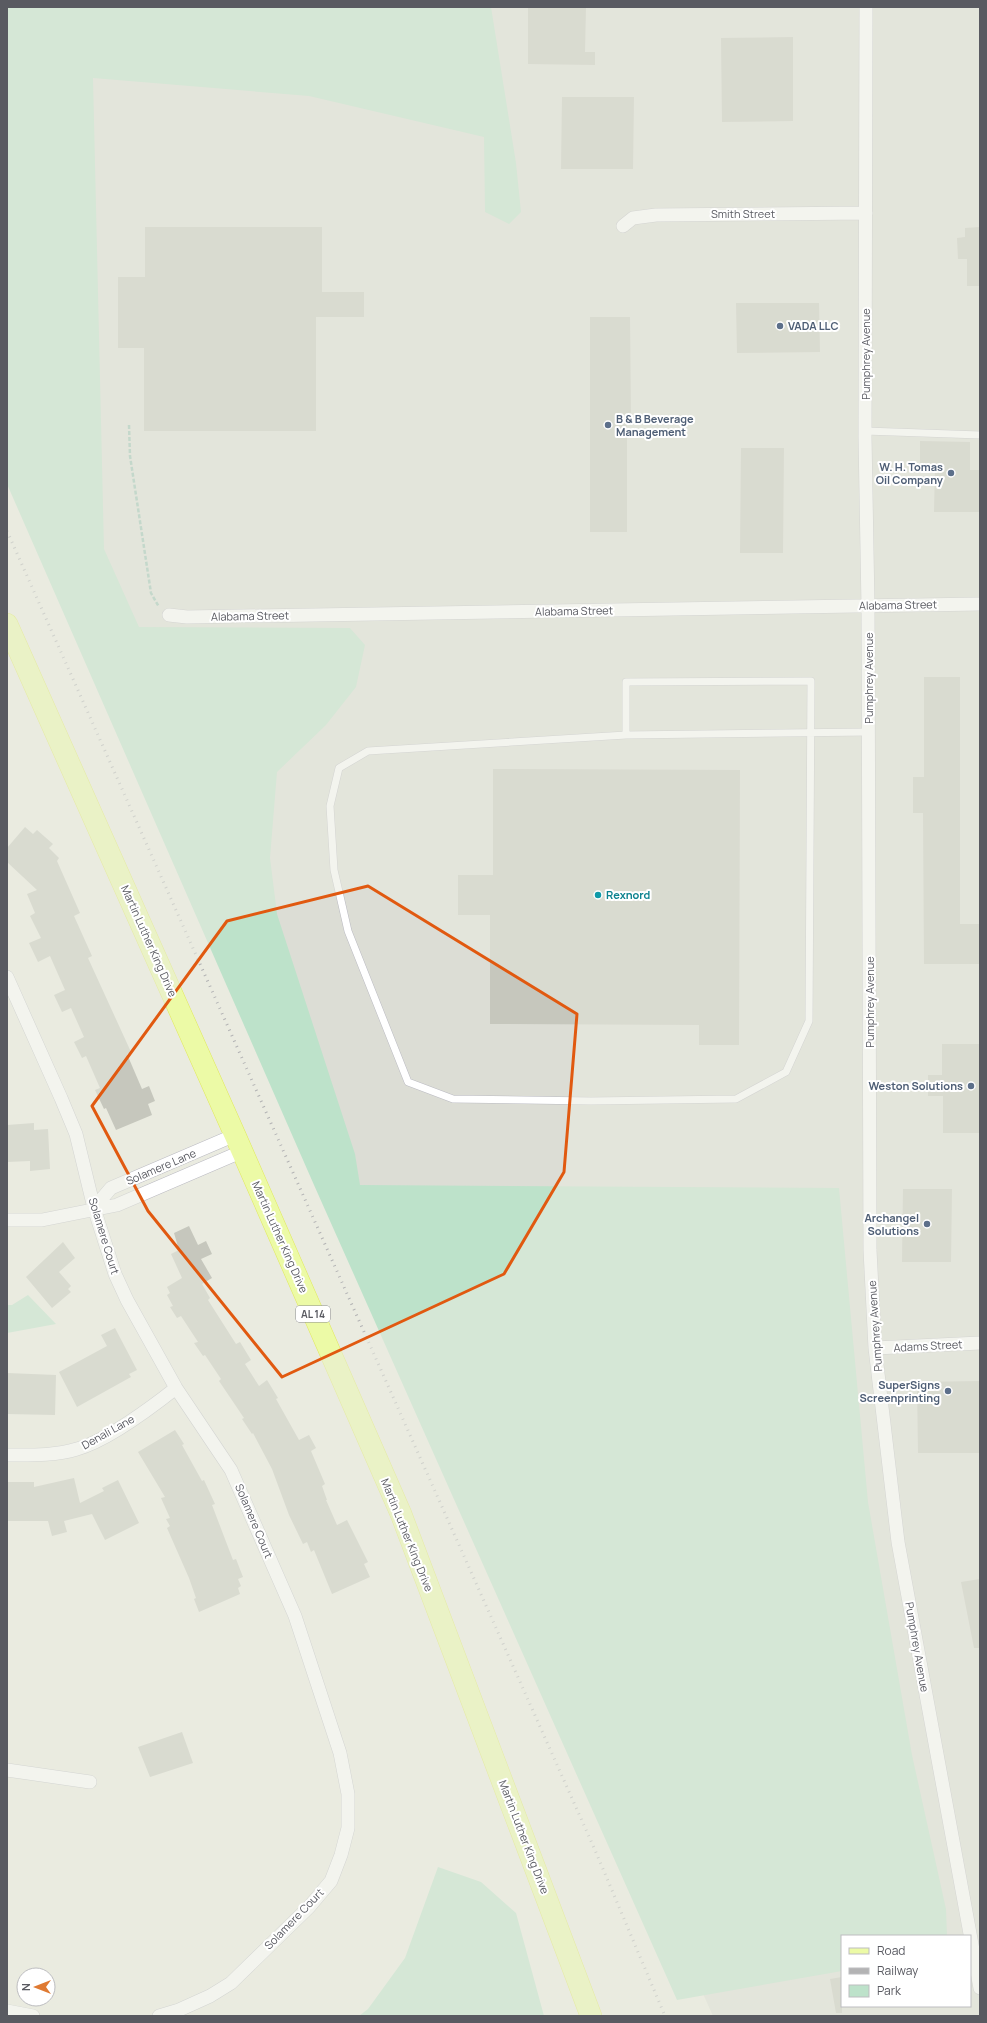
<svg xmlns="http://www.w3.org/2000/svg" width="987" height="2023" viewBox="0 0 987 2023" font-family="Manrope,sans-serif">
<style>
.industrial{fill:#dcddd5;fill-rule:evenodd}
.green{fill:#bde2ca}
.building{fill:#c6c7bd}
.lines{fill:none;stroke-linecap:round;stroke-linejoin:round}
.lane-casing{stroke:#bbbbc2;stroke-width:8}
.street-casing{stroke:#bbbbc2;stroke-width:14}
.primary-casing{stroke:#e1e95b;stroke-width:22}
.path{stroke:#97c2b2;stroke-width:2.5;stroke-dasharray:4 2;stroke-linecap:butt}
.lane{stroke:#fff;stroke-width:7}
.street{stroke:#fff;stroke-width:13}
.primary{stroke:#ecfaa6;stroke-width:21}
.rail{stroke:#b3b3b4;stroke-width:3;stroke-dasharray:1 5;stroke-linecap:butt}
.marked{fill:none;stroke:#e15910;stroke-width:3;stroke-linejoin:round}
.service-dot{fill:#5c6f8a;stroke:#fff;stroke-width:1.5}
.culture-dot{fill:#0f9aa8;stroke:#fff;stroke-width:1.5}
.labels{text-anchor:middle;stroke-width:4;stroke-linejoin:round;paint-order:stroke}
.shield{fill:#fff;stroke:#8b8c90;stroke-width:1}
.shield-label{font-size:10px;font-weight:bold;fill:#595a61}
.street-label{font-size:11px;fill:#595a61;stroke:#fff}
.service-label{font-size:11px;font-weight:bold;fill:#4e5e75;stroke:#fff;text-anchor:end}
.culture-label{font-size:11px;font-weight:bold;fill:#0d838f;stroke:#fff;text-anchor:start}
</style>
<rect width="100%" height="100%" fill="#eaebe0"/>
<path class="industrial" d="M7,7H980V2016H713L7,438ZM842,1936H970V2006H842Z"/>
<path class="green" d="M7,7H491L516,163L521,212L509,224L485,212L484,137L309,96L93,78L104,549L139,627L350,628L365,645L356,687L326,725L277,772L270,858L277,914L355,1154L360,1185L839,1188L868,1502L912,1755L946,1909L947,1936H842V1971L677,2000L314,1185L7,484Z
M28,1295L56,1324L7,1333V1305H12Z
M438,1867L481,1882L516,1913L544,2016H359L368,2009L405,1958Z"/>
<path class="building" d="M528,7H586L585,52H595V65L528,64Z
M793,37V121L722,122L721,38Z
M562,97H634L633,169H561Z
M145,227H322V292H364V317H316V431H144V348H118V277H145Z
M980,227V286H967V259H958L957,238L965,237V228Z
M736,303H819L820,352L737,353Z
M590,317H630L631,422L627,423V532H590Z
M920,441L970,442V470H980V512H934L935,469H920Z
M741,448H784L783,553H740Z
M924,677H960V924H980V964H924L923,813H913V777H924Z
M493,769L740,770L739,1045H699V1025L490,1024V915H458V875H493Z
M25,827L33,834L37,830L53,844L49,848L59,858L57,861L80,913L74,916L92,956L88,958L131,1052L127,1054L142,1089L149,1086L155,1101L148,1104L152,1115L116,1130L106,1108L104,1109L95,1090L100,1088L86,1056L82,1058L74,1042L84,1037L71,1008L62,1012L54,995L65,990L50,956L38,962L29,943L41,938L30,916L35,913L27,894L37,890L7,862V848Z
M942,1044H980V1133H943V1096H928V1075H942Z
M34,1123V1130L48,1129L50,1169L30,1171V1161L7,1162V1125Z
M903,1189H952L951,1262H902Z
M189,1226L198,1245L206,1241L212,1254L201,1259L212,1278L202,1284L210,1298L208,1300L236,1344L240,1342L251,1360L245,1364L259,1386L267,1380L278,1398L276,1399L299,1440L309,1435L316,1448L311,1451L325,1484L322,1486L327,1500H326L337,1525L347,1520L368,1562L364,1564L370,1577L332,1594L314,1550L311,1552L307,1542L303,1544L289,1515L272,1469L253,1433L252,1434L242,1419L244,1418L219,1381L221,1379L205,1355L203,1356L194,1343L198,1342L181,1316L177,1318L170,1307L173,1306L167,1295L170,1293L167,1287L182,1278L171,1254L179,1250L174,1233Z
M63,1242L75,1258L59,1272L71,1286L68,1289L71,1292L52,1308L26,1277Z
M115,1328L137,1370L129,1374L131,1377L77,1407L59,1372L107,1346L101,1335Z
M7,1373L56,1375L55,1415L7,1414Z
M980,1381V1453H918L917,1382Z
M175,1430L184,1444L182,1445L202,1481L204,1480L215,1504L212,1505L233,1560L236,1559L243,1577L238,1579L241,1586L238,1588L240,1594L199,1612L194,1599L196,1598L189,1578L167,1528L170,1526L166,1519L170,1518L161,1498L165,1497L138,1452Z
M74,1478L80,1503L104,1491L102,1488L118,1480L139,1523L105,1540L92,1514L64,1521L67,1532L52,1536L48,1521H7V1482H34V1487Z
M980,1579V1648H974L961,1582Z
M182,1732L193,1763L150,1777L138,1747Z
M842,1977V2013H836L830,1979Z"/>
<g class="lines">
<g class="lane-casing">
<path id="lane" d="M865,431L980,435
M626,735L368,751L339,768L330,806L334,870L348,931L408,1082L453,1099L591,1101L736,1099L786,1072L809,1021L811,681L626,682V735L869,732"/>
</g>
<g class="street-casing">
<path id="street" d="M866,7L865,437L868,606L870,1250L875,1348L898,1542L980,1988
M623,226L633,218L656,215L866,213
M169,615L187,617L980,604
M7,977L61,1098L76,1134L94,1208L115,1274L127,1300L176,1388L231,1470L295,1616L340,1753L348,1794V1828L341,1855L331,1881L309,1907L231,1983L210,1996L179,2010L159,2016
M94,1208L111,1188L235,1135
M7,1220H42L117,1205L243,1151
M875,1348L980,1343
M7,1455C30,1455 55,1456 77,1449C106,1441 152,1407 176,1388
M7,1770L90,1782
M7,2011L33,2016"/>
</g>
<g class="primary-casing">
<path id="primary" d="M7,624L235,1135L401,1514L591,2016"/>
</g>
<path class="path" d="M129,425L130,456L151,593L159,607"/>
<use href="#lane" class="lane"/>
<use href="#street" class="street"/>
<use href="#primary" class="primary"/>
<path class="rail" d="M7,531L595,1850L665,2016"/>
</g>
<path d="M0 0H987V2023H0ZM368,886L577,1014L564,1172L504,1274L282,1377L148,1211L92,1106L227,921Z" fill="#eaebe0" fill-opacity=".55" fill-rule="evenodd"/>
<path class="marked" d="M368,886L577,1014L564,1172L504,1274L282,1377L148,1211L92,1106L227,921Z"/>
<g class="service-dot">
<circle cx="780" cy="326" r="4"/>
<circle cx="608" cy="425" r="4"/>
<circle cx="951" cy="473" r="4"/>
<circle cx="971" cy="1086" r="4"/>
<circle cx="927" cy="1224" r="4"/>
<circle cx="948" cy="1391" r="4"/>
</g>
<circle class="culture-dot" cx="598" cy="895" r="4"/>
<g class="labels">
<rect class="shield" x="296" y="1306" width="34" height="16" rx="3"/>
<g class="shield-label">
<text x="313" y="1318">AL 14</text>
</g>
<g class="street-label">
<text x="743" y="218">Smith Street</text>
<text transform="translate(866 354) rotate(-90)" y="4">Pumphrey Avenue</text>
<text transform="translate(898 605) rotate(-1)" y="4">Alabama Street</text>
<text transform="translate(574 611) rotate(-1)" y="4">Alabama Street</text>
<text transform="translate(250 616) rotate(-1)" y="4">Alabama Street</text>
<text transform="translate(869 678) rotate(-90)" y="4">Pumphrey Avenue</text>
<text transform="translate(149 941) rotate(66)" y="4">Martin Luther King Drive</text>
<text transform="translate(870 1002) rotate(-90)" y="4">Pumphrey Avenue</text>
<text transform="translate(161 1167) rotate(-23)" y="4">Solamere Lane</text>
<text transform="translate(104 1236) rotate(73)" y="4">Solamere Court</text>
<text transform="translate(280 1237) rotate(66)" y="4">Martin Luther King Drive</text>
<text transform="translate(875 1326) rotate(-94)" y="4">Pumphrey Avenue</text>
<text transform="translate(928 1346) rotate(-3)" y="4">Adams Street</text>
<text transform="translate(108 1432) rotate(-29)" y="4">Denali Lane</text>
<text transform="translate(254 1521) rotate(67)" y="4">Solamere Court</text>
<text transform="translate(407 1535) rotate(68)" y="4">Martin Luther King Drive</text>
<text transform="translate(917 1647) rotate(80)" y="4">Pumphrey Avenue</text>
<text transform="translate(524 1837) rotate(69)" y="4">Martin Luther King Drive</text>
<text transform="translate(294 1919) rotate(-46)" y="4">Solamere Court</text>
</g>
<g class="service-label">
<text x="788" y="330" text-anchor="start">VADA LLC</text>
<text x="616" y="423" text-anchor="start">B &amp; B Beverage<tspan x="616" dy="13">Management</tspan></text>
<text x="943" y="471">W. H. Tomas<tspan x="943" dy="13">Oil Company</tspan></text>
<text x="963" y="1090">Weston Solutions</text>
<text x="919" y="1222">Archangel<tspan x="919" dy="13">Solutions</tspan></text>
<text x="940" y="1389">SuperSigns<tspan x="940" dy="13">Screenprinting</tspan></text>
</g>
<g class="culture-label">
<text x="606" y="899">Rexnord</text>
</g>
</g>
<rect width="987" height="2023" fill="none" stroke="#595a61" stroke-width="16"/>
<rect x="841" y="1935" width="130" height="72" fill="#ffffff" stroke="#bdbdc0"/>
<rect x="849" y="1948" width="20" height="6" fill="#ecfaa6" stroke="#bdbdc0"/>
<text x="877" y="1955" font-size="12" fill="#595a61">Road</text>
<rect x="849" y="1968" width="20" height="6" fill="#b3b3b4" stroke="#bdbdc0"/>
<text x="877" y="1975" font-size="12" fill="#595a61">Railway</text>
<rect x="849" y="1985" width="20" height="12" fill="#bde2ca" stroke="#bdbdc0"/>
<text x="877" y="1995" font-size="12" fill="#595a61">Park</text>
<g transform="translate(36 1987) rotate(270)"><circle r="19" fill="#ffffff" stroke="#bdbdc0"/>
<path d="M0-3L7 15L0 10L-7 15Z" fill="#df7a32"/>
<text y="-6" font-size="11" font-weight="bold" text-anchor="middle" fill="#595a61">N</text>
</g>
</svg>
